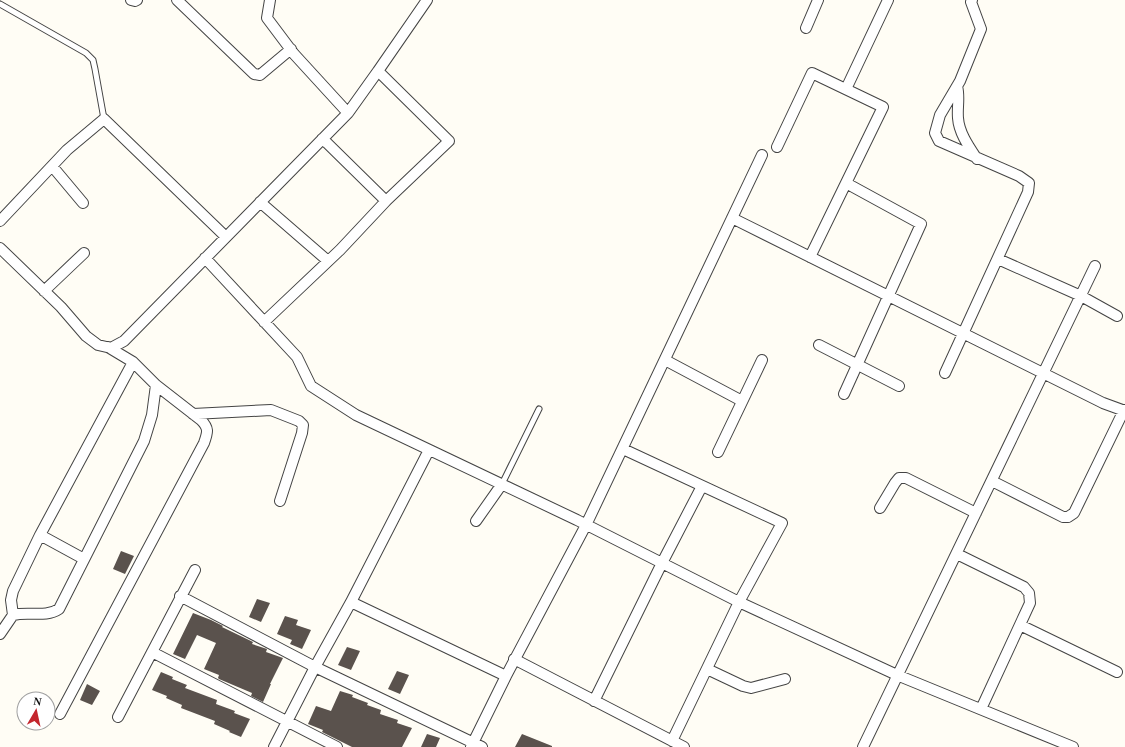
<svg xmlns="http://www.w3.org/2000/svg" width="1125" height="747" viewBox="0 0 1125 747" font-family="'Times New Roman',serif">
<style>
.building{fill:#5a524d}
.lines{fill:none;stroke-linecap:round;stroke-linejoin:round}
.service-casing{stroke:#444;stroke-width:7}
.minor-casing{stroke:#444;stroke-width:12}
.service{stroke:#fff;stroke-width:5}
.minor{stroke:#fff;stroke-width:10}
</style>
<rect width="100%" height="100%" fill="#fffdf5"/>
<path class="building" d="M121,551L134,556L125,574L113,569Z
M257,599L270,603L261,622L249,617Z
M193,613L211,620L223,626L222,627L253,642L252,644L267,649L266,652L283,658L270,684H271L263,702L251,696L252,693L219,679L218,678L219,675L204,669L216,643L197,635L185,659L173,654Z
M285,616L298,620L296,625L311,630L302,649L290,644L292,640L277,634Z
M347,647L360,651L351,670L338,665Z
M397,671L409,675L400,694L388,689Z
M161,672L173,677L172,679L187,685L185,688L217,700L216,704L235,711L234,713L250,719L241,737L229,732L230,731L214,724L215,721L181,708L182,705L166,698L167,696L152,690Z
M87,684L100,691L92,705L80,700Z
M340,691L353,695L352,697L368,703L367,705L381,710L380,714L398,720L397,723L412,728L402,747H352L322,732L323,730L308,724L316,706L331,711Z
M427,734L440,738L436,747H421Z
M522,734L552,746V747H515Z"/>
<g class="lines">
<g class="service-casing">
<path id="service" d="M0,4L86,53L93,60L95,69L104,119
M502,484L539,409"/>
</g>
<g class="minor-casing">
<path id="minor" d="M131,0L135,1L137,0
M177,0L254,74L260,75L291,49
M806,28L818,0
M957,86C960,97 957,107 958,118C959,133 969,147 977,159
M846,89L888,0
M348,113L378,71
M322,139L327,143L386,201
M777,147L812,73L883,107L810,257
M52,166L83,203
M260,202L328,261
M732,218L1103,403L1125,411
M0,221L67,150L104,119L226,237
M0,248L61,307L86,336L98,345L111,348L124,341L348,113L294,54L267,18L270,0
M205,258L297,357L311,386L356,415L577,520L739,602L897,675L1073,747
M998,259L1081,296L1117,316
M44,291L84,253
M264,322L340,250L386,201L449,141L378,71L427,0
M819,345L899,386
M665,360L742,401
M945,373L1028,192L1029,183L1019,176L939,141L935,133L940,115L960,81L981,29L971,2L972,0
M844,394L921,224L846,183
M193,414L271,410L299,421L303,425L302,433L280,501
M623,449L782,523L739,602L672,741
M718,452L762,360
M992,481L1063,517H1068L1074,513L1124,410
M880,508L895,483L899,478H906L976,513
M476,521L502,484
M40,535L84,559
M957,554L1024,587L1029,593L1030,603L981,709
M180,596L315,667L482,747
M351,602L429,450
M13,615L11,600L13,591L40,535L133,362
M1020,625L1117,672
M0,634L13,615C29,611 45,618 59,609L144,441L152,415L156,385
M152,652L337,747
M514,659L684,747
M707,669L743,686L751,688L785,679
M594,701L662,563L702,486
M60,714L204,443C208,432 209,428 201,420L156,385L133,362L108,347
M118,717L195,570
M274,747L315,667L351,602L506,676
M471,747L506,676L586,525L762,155
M863,747L1095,266"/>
</g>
<use href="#service" class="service"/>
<use href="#minor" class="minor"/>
</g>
<g transform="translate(36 711) rotate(9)"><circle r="19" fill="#ffffff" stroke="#a0a0a0"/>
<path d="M0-3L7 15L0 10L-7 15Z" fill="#c4262e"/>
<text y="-6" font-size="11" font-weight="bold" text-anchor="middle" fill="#111111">N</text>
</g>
</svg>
